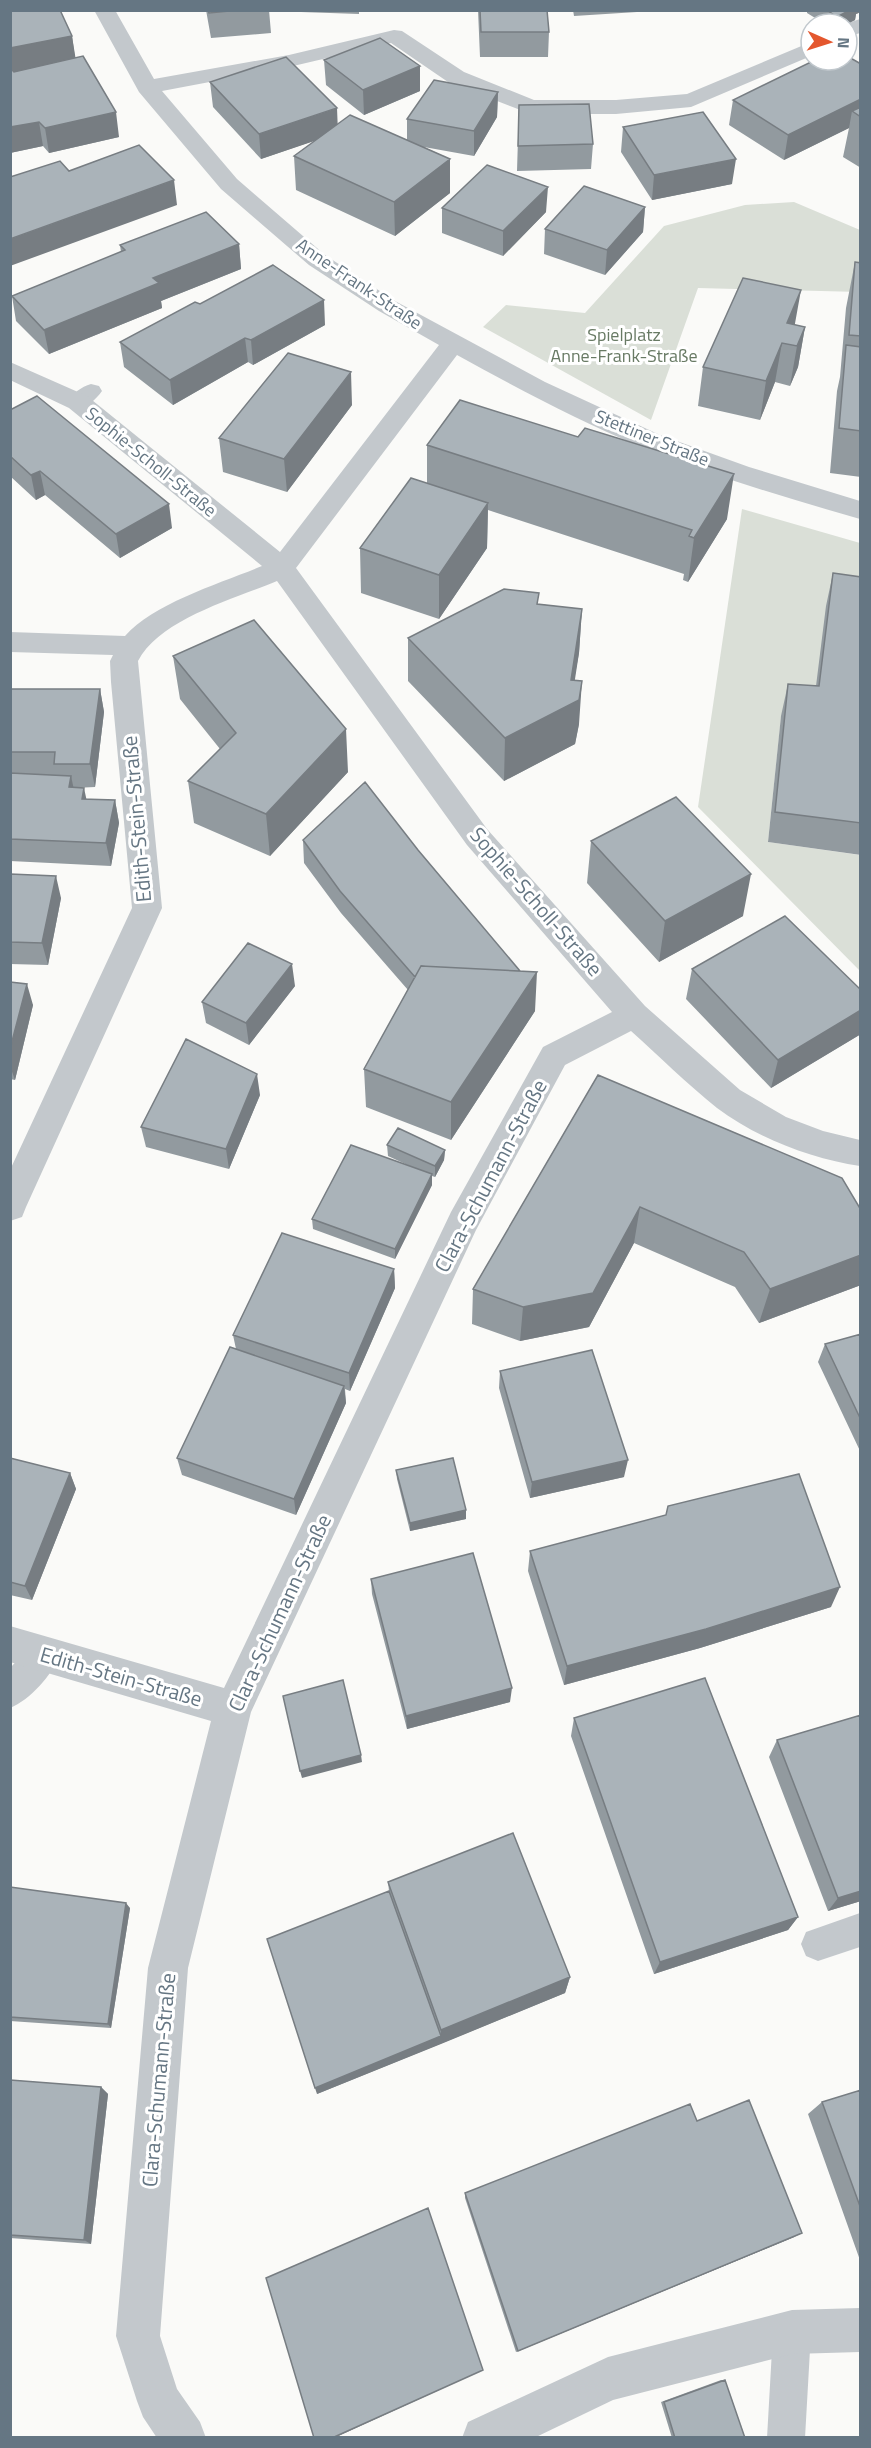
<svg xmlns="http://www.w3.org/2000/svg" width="871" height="2448" viewBox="0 0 871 2448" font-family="'Titillium Web',sans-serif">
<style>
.green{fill:#dadfd7}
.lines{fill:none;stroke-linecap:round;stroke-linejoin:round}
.lane{fill:#c3c8cc;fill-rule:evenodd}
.street{fill:#c3c8cc;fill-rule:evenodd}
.wall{fill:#929a9f}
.shaded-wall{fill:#777d82}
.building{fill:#aab3b9;stroke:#777d82;stroke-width:1.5}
.labels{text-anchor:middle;stroke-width:6;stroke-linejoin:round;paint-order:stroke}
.far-street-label{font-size:18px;fill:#657683;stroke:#fff}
.far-park-label{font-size:18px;fill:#687a64;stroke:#fff}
.street-label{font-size:21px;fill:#657683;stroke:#fff}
</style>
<rect width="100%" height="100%" fill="#fafaf8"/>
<path class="green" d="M794,202L860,230V292L698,288L651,420L483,327L506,305L585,313L664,226L745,205Z
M742,509L860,543V610L812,718L781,717L768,842L860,855V971L698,807Z"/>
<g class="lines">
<path class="lane" d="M91,384L99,386L102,391C94,402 84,410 70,407L67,402C73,393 81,387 91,384Z
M44,1639L55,1644L60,1655C52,1675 30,1700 10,1708V1668L33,1644Z
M860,1913V1947L818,1961L806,1956L801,1944L806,1932Z
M792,2313L805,2319L811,2332L805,2438H767L773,2332L779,2319Z"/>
<path class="street" d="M94,10H115L154,79L289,55L394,30L402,31L464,72L534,100H616L687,94L811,42V56L691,107L616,114H531L448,82L391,43L289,67L162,91L237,179L325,255L395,301L545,382L660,435L749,467L860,501V519C787,498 712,476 642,447C579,421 517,388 457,355L296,568L487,829L645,1006L740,1090L786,1117L823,1131L860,1140V1166C811,1159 757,1138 717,1108C687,1084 659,1056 631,1031L565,1065L476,1230L251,1712L188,1968L160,2336L177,2389L200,2422L206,2438H157L143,2417L137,2401L116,2336L148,1968L211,1721L10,1662V1626L224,1688L451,1212L543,1047L612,1012L467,845L277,581C234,599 160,619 138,661L162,908L26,1207L22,1217L10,1221V1170L132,908L111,682L110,661L113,655L10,652V632L125,636C154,603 221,583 262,566L69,408L10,380V362L87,396L280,552L439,345L379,311L309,265L221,189L139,92Z
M860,19V33L847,37V24H845Z
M860,2308V2352L792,2354L613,2400L534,2438H462L468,2422L608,2357L792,2310Z"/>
</g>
<path class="wall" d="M10,10L72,36L75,58L119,137L49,153L43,146L10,153Z
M206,10H269L271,33L211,38Z
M301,10H359V14L301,12Z
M478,10H547L549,32L548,57H480Z
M573,10H637V12L574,16Z
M807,10H861V12L856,14L855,20L847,24H825L807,13Z
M324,60L420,66V91L364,115L326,85Z
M861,64V168L843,157L849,128L784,160L729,125L733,100Z
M210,82L337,124L407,140V119L498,92L497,117L474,156L424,147L450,159V193L395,236L296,190L294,156L316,140L261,159L213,107Z
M519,105L593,144L591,169L517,171Z
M623,127L732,184L652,200L621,152Z
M645,207L643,232L605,275L544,254L545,229Z
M442,208L546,212L503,256L442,233Z
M239,244L241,269L161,301L162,308L49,354L16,321L12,296L121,252L120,245Z
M855,262L861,263V477L830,473L837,391L840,377L846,308Z
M200,304L325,325L253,365L248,362L173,405L124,367L120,342Z
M795,325L805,327L798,367L790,386L775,382L760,420L698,406L703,367Z
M352,405L287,492L223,472L219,438Z
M10,410L172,528L120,558L45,495L36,500L10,476Z
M427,445L727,519L688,582L683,580L684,574L488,510L487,548L439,619L361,593L360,548L427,484Z
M833,573L861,577V855L768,842L781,716L788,684L816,686L826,606Z
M538,604L582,609L579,653L574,680L579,724L575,744L504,781L408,681V638Z
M173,656L348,772L270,856L194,823L188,781L220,749L180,699Z
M10,689H100L104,712L95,787L74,788L86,799L115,800L119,823L111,866L10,861Z
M303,840L535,1011L451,1140L366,1107L364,1069L408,990L341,913L304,863Z
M591,841L743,916L659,962L587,883Z
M10,874L61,898L48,965L10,964Z
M692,969L861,990V1034L771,1088L686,999Z
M10,982L33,1005L15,1080L10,1079Z
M295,986L249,1045L206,1023L202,1002Z
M598,1075L861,1210V1285L759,1323L735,1287L634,1243L589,1327L520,1341L472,1324L473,1289Z
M260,1095L229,1169L146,1147L141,1127Z
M387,1145L445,1150L444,1160L435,1177L432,1176V1185L395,1259L313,1229L312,1219L414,1168L388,1156Z
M394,1269L395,1288L350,1391L345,1389L346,1403L296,1515L182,1475L177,1458L236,1349L233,1335Z
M861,1334V1453L818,1362L825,1344Z
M500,1371L624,1477L530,1498L499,1388Z
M10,1458L70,1473L76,1489L32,1600L10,1595Z
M396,1470L466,1510V1519L410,1531L397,1479Z
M668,1506L831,1607L700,1648L564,1685L528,1571L530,1551L666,1516Z
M371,1579L510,1702L407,1729L372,1594Z
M861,1715V1901L828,1911L769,1757L777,1740Z
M574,1718L798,1917L788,1930L654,1974L571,1736Z
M388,1882L570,1977L565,1993L317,2094L389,1891Z
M10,1887L130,1908L111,2028L10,2021Z
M10,2080L101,2087L108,2094L91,2244L10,2238Z
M861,2090V2263L808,2114L822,2102Z
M697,2121L794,2237L516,2352L465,2198V2193Z
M721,2380H725L745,2438H672L661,2402Z"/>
<path class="shaded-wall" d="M846,10H861V12L856,14L855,20L847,24H836L837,17Z
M72,36L76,61L10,74V48Z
M420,66V91L364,115L363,90Z
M498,92L497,117L474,156V131Z
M861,99V117L852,111L849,128L784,160L788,135Z
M337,108L338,133L261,159L259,134Z
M116,112L119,137L49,153L45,128Z
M39,122L43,146L10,153V127Z
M450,159V193L395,236L394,202Z
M736,159L732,184L652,200L654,175Z
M174,180L177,205L10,266V239Z
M548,187L546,212L503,256V231Z
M645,207L643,232L605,275L607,250Z
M239,244L241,269L161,301L162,308L49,354L44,330L153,278Z
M801,290L794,329L787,323Z
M324,300L325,325L253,365L251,340Z
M805,327L798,367L790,386L797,346Z
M245,338L248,362L173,405L170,380Z
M782,343L775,382L760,420L766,381Z
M351,372L352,405L287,492L284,459Z
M40,471L45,495L36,500L31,475Z
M734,474L727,519L688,582L694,538Z
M488,503L487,548L439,619V575Z
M169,504L172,528L120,558L116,534Z
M582,609L579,653L571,705L582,681L579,724L575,744L504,781L505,738L571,680Z
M100,689L104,712L95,787L90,764Z
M346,729L348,772L270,856L266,814Z
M71,776L76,799L69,787Z
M84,788L89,811L82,799Z
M115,800L119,823L111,866L106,843Z
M751,874L743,916L659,962L665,921Z
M56,876L61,898L48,965L42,943Z
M292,964L295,986L249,1045L246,1023Z
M537,972L535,1011L451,1140V1102Z
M27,984L33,1005L15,1080L10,1066V1049Z
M861,1010V1034L771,1088L778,1060Z
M257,1074L260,1095L229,1169L226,1149Z
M445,1150L444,1160L435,1177V1166Z
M432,1174V1185L395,1259V1249Z
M640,1207L634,1243L589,1327L520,1341L523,1307Z
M861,1255V1285L759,1323L770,1289Z
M394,1269L395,1288L350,1391L349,1373Z
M344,1386L346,1403L296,1515L294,1499Z
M628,1460L624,1477L530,1498L532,1482Z
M70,1473L76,1489L32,1600L25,1586Z
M466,1510V1519L410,1531V1523Z
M840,1587L831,1607L700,1648L564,1685L567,1666Z
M512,1688L510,1702L407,1729L406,1716Z
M361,1755L362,1762L302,1778L300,1771Z
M861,1891V1901L828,1911L838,1898Z
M126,1903L130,1908L111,2028L108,2024Z
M798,1917L788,1930L654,1974L660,1962Z
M570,1977L565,1993L441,2044V2030Z
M441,2036V2044L317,2094L315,2088Z
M101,2087L108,2094L91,2244L84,2240Z
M802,2233L794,2237L516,2352L518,2351Z
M483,2370L334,2438H332Z"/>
<path class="building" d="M10,10H60L72,36L10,48Z
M208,10H240L209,13Z
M480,10H547L549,32H481Z
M827,10H850L837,17Z
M380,38L420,66L363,90L324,60Z
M83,56L116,112L45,128L39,122L10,127V68L14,72Z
M847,56L861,64V99L788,135L733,100L815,60H847Z
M286,57L337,108L259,134L210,82Z
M434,80L498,92L474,131L407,119Z
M589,104L593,144L518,146L519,105Z
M861,107V117L852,111Z
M703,112L736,159L654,175L623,127Z
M350,115L450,159L394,202L294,156Z
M139,145L174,180L10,239V177L60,161L69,171Z
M487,165L548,187L503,231L442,208Z
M584,186L645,207L607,250L545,229Z
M206,212L239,244L153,278L159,283L44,330L12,296L125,250L120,245Z
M855,262L861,263V336L849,335Z
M273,265L324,300L251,340L245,338L170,380L120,342L195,302L200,304Z
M743,278L801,290L787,323L805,327L797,346L782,343L766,381L703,367Z
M846,345L861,347V431L839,428Z
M288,353L351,372L284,459L219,438Z
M37,396L169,504L116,534L40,471L31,475L10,456V410Z
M460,400L578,437L585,428L734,474L694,538L689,536L692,530L427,445Z
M411,478L488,503L439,575L360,548Z
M833,573L861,577V823L775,812L788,684L819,686Z
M504,589L539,593L537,604L582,609L571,680L582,681L579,700L505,738L408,638Z
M254,620L346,729L266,814L188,781L236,733L173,656Z
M10,689H100L90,764H54L55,752H10Z
M10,773L71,776L69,787L84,788L82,799L115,800L106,843L10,839Z
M365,782L418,850L520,971L421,966L415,977L340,891L303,840Z
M676,797L751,874L665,921L591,841Z
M10,874L56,876L42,943L10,942Z
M785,916L861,990V1010L778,1060L692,969Z
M248,943L292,964L246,1023L202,1002Z
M421,966L537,972L451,1102L364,1069Z
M10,982L27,984L10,1049Z
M186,1039L257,1074L226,1149L141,1127Z
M598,1075L842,1178L861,1210V1255L770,1289L744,1252L640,1207L593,1293L523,1307L473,1289Z
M398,1128L445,1150L435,1166L387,1145Z
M351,1145L432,1174L395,1249L312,1219Z
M282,1233L394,1269L349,1373L233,1335Z
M861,1334V1420L825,1344Z
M230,1347L344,1386L294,1499L177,1458Z
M592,1350L628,1460L532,1482L500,1371Z
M10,1458L70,1473L25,1586L10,1582Z
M453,1458L466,1510L410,1523L396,1470Z
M799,1474L840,1587L706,1629L567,1666L530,1551L666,1515L668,1506Z
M473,1553L512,1688L406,1716L371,1579Z
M705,1678L798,1917L660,1962L574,1718Z
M343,1680L361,1755L300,1771L283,1696Z
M861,1715V1891L838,1898L777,1740Z
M513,1833L570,1977L441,2030L388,1882Z
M10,1887L126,1903L108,2024L10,2017Z
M389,1891L441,2036L315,2088L267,1939Z
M10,2080L101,2087L84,2240L10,2235Z
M861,2090V2209L822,2102Z
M749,2100L802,2233L518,2351L465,2193L690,2104L697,2121Z
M428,2208L483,2370L332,2438H314L266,2278Z
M725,2380L745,2438H675L664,2402Z"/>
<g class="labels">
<g class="far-street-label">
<text transform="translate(359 284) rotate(34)" y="6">Anne-Frank-Straße</text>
<text transform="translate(652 438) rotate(22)" y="6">Stettiner Straße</text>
<text transform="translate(151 462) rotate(39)" y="6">Sophie-Scholl-Straße</text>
</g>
<g class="far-park-label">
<text x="624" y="341">Spielplatz<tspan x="624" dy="21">Anne-Frank-Straße</tspan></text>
</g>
<g class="street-label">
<text transform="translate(137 819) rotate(-95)" y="7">Edith-Stein-Straße</text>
<text transform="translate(536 902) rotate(49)" y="7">Sophie-Scholl-Straße</text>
<text transform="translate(491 1176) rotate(-62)" y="7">Clara-Schumann-Straße</text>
<text transform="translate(280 1613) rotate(-65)" y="7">Clara-Schumann-Straße</text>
<text transform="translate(121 1677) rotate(16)" y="7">Edith-Stein-Straße</text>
<text transform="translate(159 2080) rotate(-85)" y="7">Clara-Schumann-Straße</text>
</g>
</g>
<rect width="871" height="2448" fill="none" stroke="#657683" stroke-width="24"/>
<g transform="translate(829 42) rotate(93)"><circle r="28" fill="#ffffff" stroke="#c1c8cd" stroke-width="1.5"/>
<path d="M0-4.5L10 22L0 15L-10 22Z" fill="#e4572e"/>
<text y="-9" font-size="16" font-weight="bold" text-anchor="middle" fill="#657683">N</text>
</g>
</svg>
